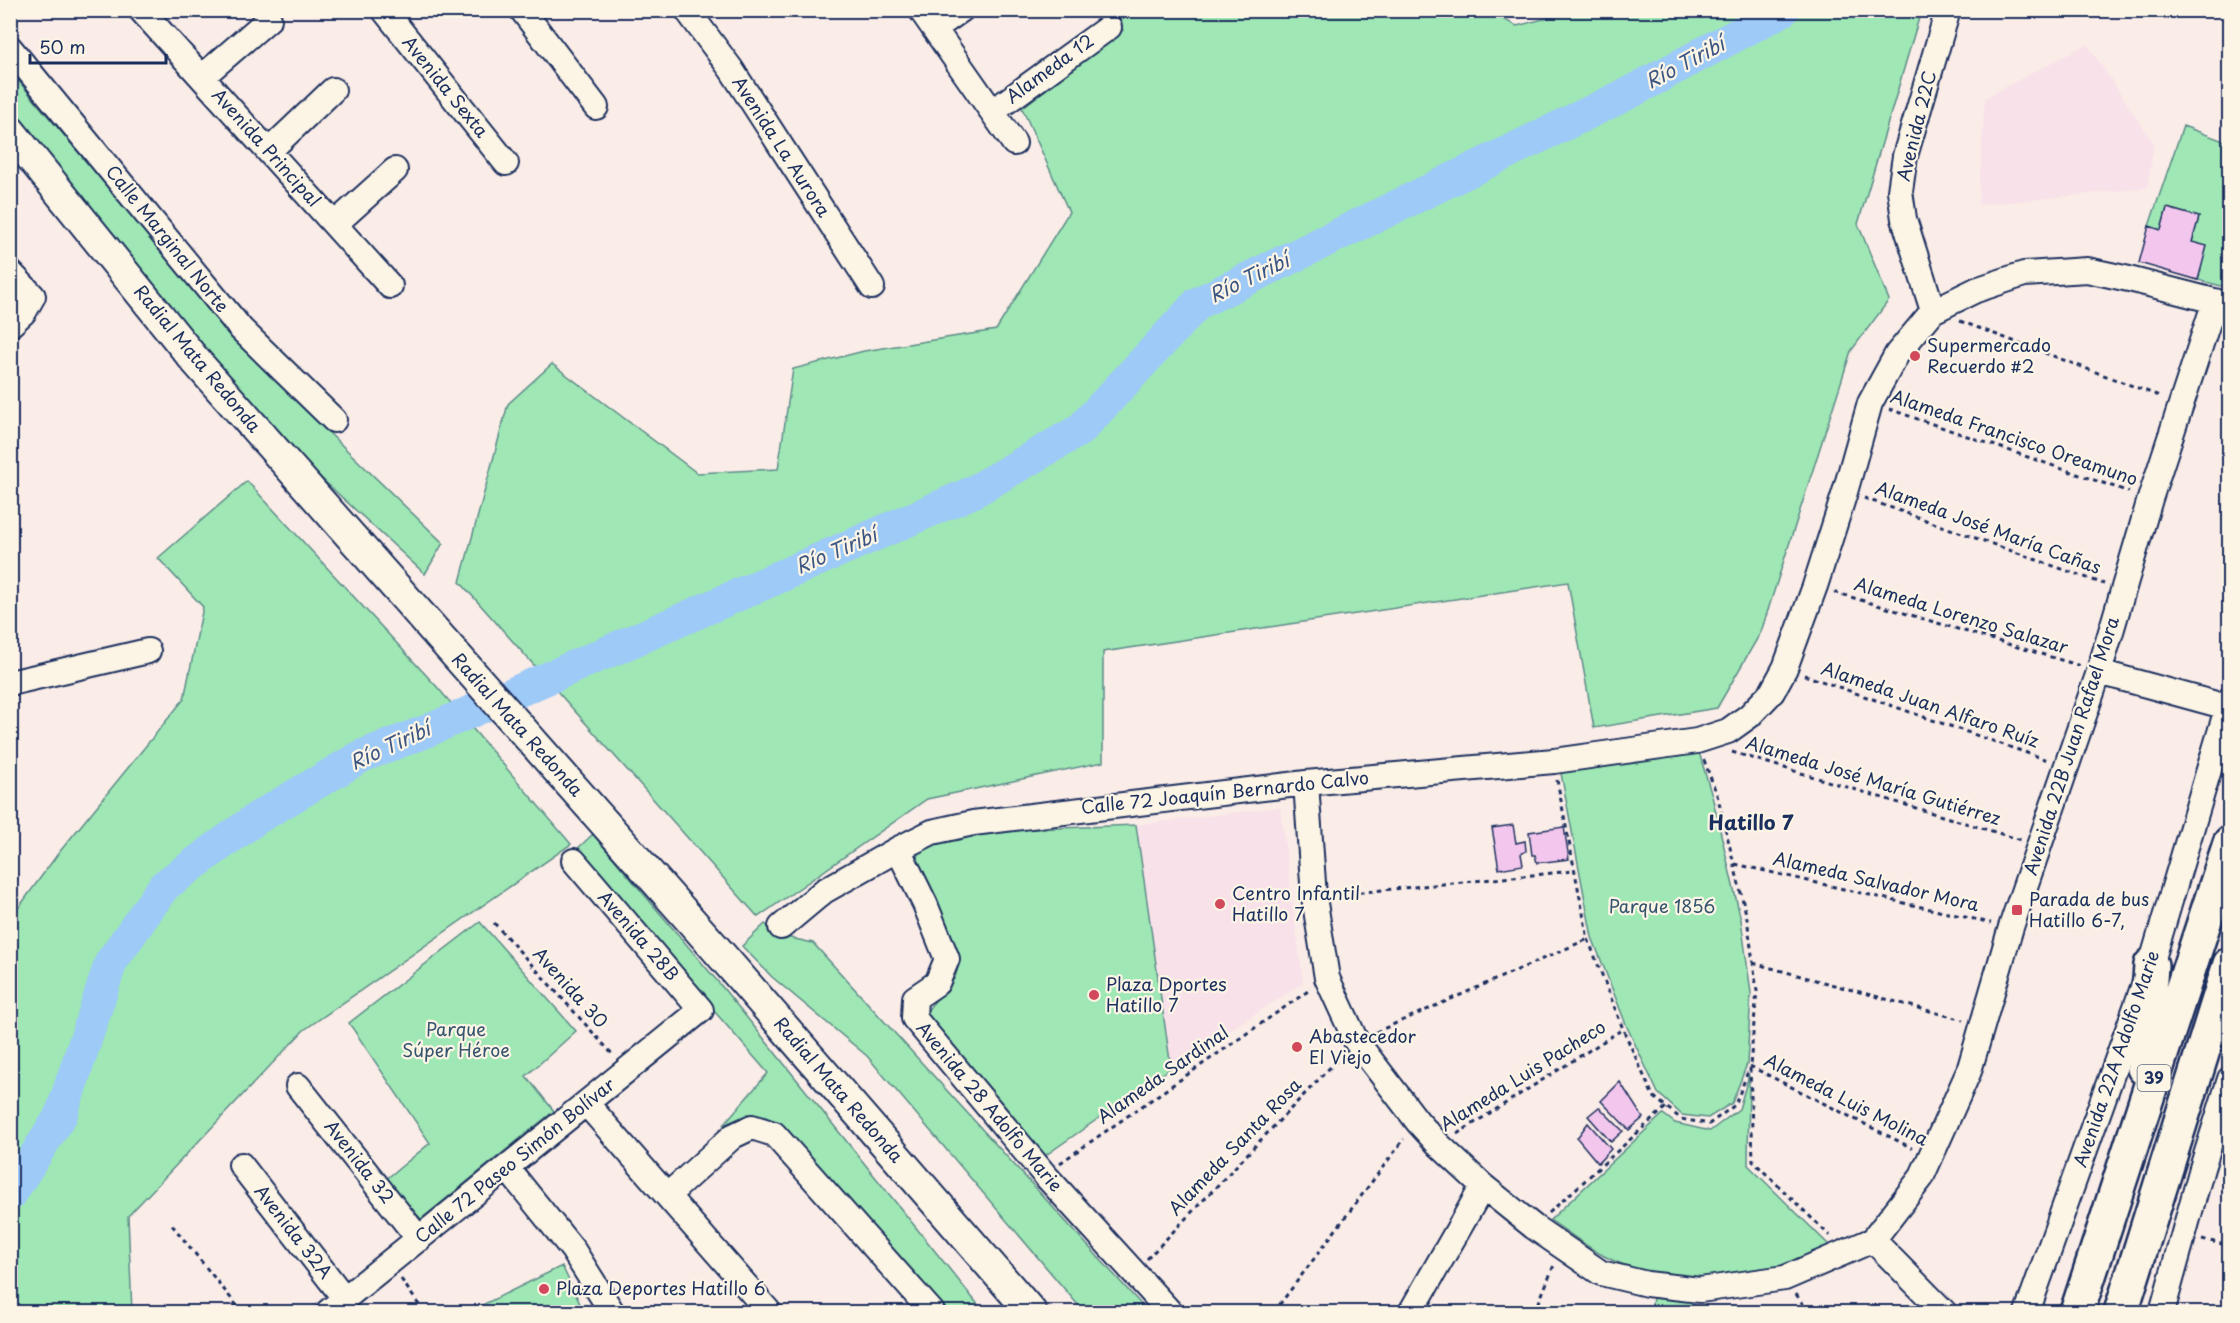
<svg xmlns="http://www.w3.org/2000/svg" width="2240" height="1323" viewBox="0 0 2240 1323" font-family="'Playpen Sans',sans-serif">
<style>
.built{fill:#f8e1e9}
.green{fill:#9fe7b4;stroke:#5d8b89;stroke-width:1.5}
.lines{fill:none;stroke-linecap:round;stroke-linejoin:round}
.river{stroke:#9ecaf8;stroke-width:33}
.building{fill:#f3c7ed;stroke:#1b2f5e;stroke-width:1.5}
.minor-casing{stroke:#1b2f5e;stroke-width:28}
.major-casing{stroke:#1b2f5e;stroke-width:34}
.highway-casing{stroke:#1b2f5e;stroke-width:38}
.path{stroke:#1b2f5e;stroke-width:3;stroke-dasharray:4.5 4.5;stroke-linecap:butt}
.minor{stroke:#fcf5e5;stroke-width:24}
.major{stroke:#fcf5e5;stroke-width:30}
.highway{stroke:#fcf5e5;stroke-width:33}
.poi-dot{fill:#d1495b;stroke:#fcf5e5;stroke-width:2}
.labels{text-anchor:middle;stroke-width:4.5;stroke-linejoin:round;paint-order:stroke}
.shield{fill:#fcf5e5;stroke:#5e6a86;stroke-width:1.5}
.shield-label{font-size:16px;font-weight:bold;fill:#1b2f5e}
.street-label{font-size:18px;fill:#1b2f5e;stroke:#fcf5e5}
.poi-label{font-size:18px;fill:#1b2f5e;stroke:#fcf5e5;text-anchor:start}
.park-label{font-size:18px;fill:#35546f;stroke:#fcf5e5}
.water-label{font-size:20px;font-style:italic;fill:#3c5684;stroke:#fcf5e5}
.neighbourhood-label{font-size:20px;font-weight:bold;fill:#1b2f5e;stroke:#fcf5e5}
</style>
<rect width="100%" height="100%" fill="#faece7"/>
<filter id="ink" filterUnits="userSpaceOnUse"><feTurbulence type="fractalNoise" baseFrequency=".0167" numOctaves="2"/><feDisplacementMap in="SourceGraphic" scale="12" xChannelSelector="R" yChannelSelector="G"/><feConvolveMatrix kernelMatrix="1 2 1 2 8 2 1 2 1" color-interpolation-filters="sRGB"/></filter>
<g filter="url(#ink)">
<path class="built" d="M2087,44L2154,144L2147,188L1978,205L1985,98Z
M1280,807L1303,983L1171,1068L1136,825Z"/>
<path class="green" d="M1485,10L1517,26L1577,10L1921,11L1858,224L1889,300L1851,351L1761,632L1717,708L1594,728L1568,582L1103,652V762L927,799L758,917L460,582L508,404L552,364L697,473L778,469L793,369L864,351L996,330L1069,212L1022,108L1123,30L1110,11Z
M10,71L216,316L265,371L443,543L425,574L322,479L210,362L11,109Z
M2183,126L2229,143L2230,250L2227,258L2229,259V288L2198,280L2192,242L2199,217L2167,208L2161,230L2149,226Z
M247,481L438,688L571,844L304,1030L128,1216L132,1312H11V918L57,855L184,699L203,607L158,558Z
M1699,752L1713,800L1741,920L1751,993L1747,1064L1732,1103L1708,1118L1682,1115L1658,1093L1627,1027L1592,937L1560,768Z
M1136,825L1171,1068L1043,1157L925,1015C933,998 953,989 957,971C967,933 912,889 918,850L944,839L984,831Z
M593,834L719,983L984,1312H949L795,1139C767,1113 760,1108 723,1125L768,1073L575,851Z
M480,922L576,1031L526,1076L554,1111L421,1219L385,1180L430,1143L349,1023Z
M765,924L781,936L813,943L1148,1312H1084L867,1056L772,977L742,946Z
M1749,1075L1748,1165L1831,1247C1817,1253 1803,1260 1788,1265C1736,1283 1653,1282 1604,1256C1585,1246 1568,1232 1550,1220L1663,1114L1675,1123L1710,1131L1739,1109Z
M562,1266L584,1312H468Z
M1654,1294L1692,1299L1696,1312H1650Z"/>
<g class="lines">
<path class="river" d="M10,1195L61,1115L111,962L164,886L257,818L362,756L427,731L973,492L1080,430L1198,303L1629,93L1783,10"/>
</g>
<path class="building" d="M2167,208L2199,217L2192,242L2207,246L2198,280L2139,263L2149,226L2161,230Z
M1513,825L1516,843L1525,841L1526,851L1521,854L1523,865L1499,869L1492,828Z
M1564,827L1569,859L1537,863L1535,855H1532L1529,832Z
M1620,1082L1643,1118L1629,1130L1601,1101Z
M1599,1107L1623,1131L1611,1142L1588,1116Z
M1588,1123L1611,1149L1598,1163L1577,1138Z"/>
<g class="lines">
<g class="minor-casing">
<path id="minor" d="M141,10L390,286
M384,10L506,163
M522,10L596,107
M687,10L731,69L872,287
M921,10L1014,143
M934,29L961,10
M10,48L241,329L334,420
M202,77L269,19
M992,112L1109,27
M269,151L333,90
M335,224L395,170
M10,272L33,296L24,312L10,325
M1933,311L1904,219L1900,191L1905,156L1948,10
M2099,672L2227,707
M10,683L148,651
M1306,783L1314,897L1327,978L1356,1041L1418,1122L1439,1145L1483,1186L1534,1227L1601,1273L1647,1284L1700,1290L1785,1278L1873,1240L1921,1178L1969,1071L2011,927L2099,672L2150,499L2215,301
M898,849L925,904L947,959L937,983L915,998L914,1018L1044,1174L1170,1312
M781,927L824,891L898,849L932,832L973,823L1306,783L1554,761L1697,741L1728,731L1749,716L1772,692L1785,668L1815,586L1845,492L1870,403L1897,354L1933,311L1976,290L2024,274L2087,270L2129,279L2230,305
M298,1086L419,1239
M586,1103L769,1312
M241,1165L345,1299
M507,1168L573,1250L612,1312
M668,1195L733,1136L752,1127L774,1134L932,1312
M1873,1240L1944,1312
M328,1312L701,1010L574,861
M1411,1312L1483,1186
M2027,1312L2151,965L2230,699
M2162,1312L2202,1168L2230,1079"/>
</g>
<g class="major-casing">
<path id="major" d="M10,131L194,359L716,949L1031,1312"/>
</g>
<g class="highway-casing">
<path id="highway" d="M2144,1068L2151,965
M2077,1312L2230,843
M2121,1312L2230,964"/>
</g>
<path class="path" d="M1960,321L2162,397
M1889,409L2129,492
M1864,498L2104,584
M1834,592L2081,666
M1804,675L2047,760
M1732,752L2021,840
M1704,760L1718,798L1747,918L1757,991L1750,1066L1753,1161L1830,1236
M1557,780L1588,939L1623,1029L1653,1096L1681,1119L1709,1124L1735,1105L1749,1069
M1735,864L1991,923
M1333,895L1573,871
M494,923L614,1056
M1753,963L1963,1020
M1376,1032L1588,939
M1750,1066L1912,1148
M1457,1134L1623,1029
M1060,1163L1311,989
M2221,1174L2230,1177
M1549,1213L1666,1107
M172,1225L242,1312
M2202,1239L2230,1246
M1147,1259L1342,1055
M401,1279L424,1312
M1796,1294L1808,1312
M1274,1312L1404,1139
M1535,1312L1554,1265
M1641,1312L1643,1304
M2228,1312L2230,1306"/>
<use href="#minor" class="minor"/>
<use href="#major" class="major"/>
<use href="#highway" class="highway"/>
</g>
</g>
<g class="poi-dot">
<circle cx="1915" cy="356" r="6"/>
<circle cx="1220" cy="904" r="6"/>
<rect x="2011" y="904" width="12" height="12" rx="3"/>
<circle cx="1094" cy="995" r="6"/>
<circle cx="1297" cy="1047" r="6"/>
<circle cx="544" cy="1289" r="6"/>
</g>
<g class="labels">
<rect class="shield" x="2137.5" y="1065" width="33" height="26" rx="4.5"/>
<g class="shield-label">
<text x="2154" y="1084">39</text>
</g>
<g class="street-label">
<text transform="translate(1050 69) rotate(-36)" y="6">Alameda 12</text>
<text transform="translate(445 87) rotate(51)" y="6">Avenida Sexta</text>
<text transform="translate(1917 126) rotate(-76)" y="6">Avenida 22C</text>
<text transform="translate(781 147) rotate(57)" y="6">Avenida La Aurora</text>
<text transform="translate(266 148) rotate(48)" y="6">Avenida Principal</text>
<text transform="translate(167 239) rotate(51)" y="6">Calle Marginal Norte</text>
<text transform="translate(197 359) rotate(50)" y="6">Radial Mata Redonda</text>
<text transform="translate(2014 438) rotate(19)" y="6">Alameda Francisco Oreamuno</text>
<text transform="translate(1988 528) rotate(20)" y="6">Alameda José María Cañas</text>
<text transform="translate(1961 616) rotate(17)" y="6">Alameda Lorenzo Salazar</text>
<text transform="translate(1930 705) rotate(19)" y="6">Alameda Juan Alfaro Ruíz</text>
<text transform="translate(517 725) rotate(48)" y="6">Radial Mata Redonda</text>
<text transform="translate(2072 746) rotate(-72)" y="6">Avenida 22B Juan Rafael Mora</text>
<text transform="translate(1873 781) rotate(17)" y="6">Alameda José María Gutiérrez</text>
<text transform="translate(1225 793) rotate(-6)" y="6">Calle 72 Joaquín Bernardo Calvo</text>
<text transform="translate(1876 882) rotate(13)" y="6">Alameda Salvador Mora</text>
<text transform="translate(638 936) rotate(49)" y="6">Avenida 28B</text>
<text transform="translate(570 988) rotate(48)" y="6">Avenida 30</text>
<text transform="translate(2117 1059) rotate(-71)" y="6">Avenida 22A Adolfo Marie</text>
<text transform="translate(1163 1075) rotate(-35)" y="6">Alameda Sardinal</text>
<text transform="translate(1523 1076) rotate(-32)" y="6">Alameda Luis Pacheco</text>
<text transform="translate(838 1090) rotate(49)" y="6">Radial Mata Redonda</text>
<text transform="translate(1846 1100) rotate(27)" y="6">Alameda Luis Molina</text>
<text transform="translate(989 1107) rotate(50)" y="6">Avenida 28 Adolfo Marie</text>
<text transform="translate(1235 1147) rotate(-46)" y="6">Alameda Santa Rosa</text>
<text transform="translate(515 1161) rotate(-39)" y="6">Calle 72 Paseo Simón Bolívar</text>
<text transform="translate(359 1162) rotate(52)" y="6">Avenida 32</text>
<text transform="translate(293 1232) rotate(52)" y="6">Avenida 32A</text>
</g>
<g class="poi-label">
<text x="1927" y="352">Supermercado<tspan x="1927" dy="21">Recuerdo #2</tspan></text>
<text x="1232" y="900">Centro Infantil<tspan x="1232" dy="21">Hatillo 7</tspan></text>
<text x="2029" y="906">Parada de bus<tspan x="2029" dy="21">Hatillo 6-7,</tspan></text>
<text x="1106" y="991">Plaza Dportes<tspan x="1106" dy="21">Hatillo 7</tspan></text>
<text x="1309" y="1043">Abastecedor<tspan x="1309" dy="21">El Viejo</tspan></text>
<text x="556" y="1295">Plaza Deportes Hatillo 6</text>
</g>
<g class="park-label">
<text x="1662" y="913">Parque 1856</text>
<text x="456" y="1036">Parque<tspan x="456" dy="21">Súper Héroe</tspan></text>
</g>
<g class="water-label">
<text transform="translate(1685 63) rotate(-28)" y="7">Río Tiribí</text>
<text transform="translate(1249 278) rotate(-26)" y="7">Río Tiribí</text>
<text transform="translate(836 551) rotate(-23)" y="7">Río Tiribí</text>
<text transform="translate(390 746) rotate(-25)" y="7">Río Tiribí</text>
</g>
<g class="neighbourhood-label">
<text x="1751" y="830">Hatillo 7</text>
</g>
</g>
<rect width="2240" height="1323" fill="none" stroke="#fcf5e5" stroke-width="36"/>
<rect x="18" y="18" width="2204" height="1287" fill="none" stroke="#1b2f5e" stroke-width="2" filter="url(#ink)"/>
<path d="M30 54v9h136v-9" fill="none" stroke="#1b2f5e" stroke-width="3"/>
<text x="39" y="54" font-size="18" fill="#1b2f5e" stroke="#fcf5e5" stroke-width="4.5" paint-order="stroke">50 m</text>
</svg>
